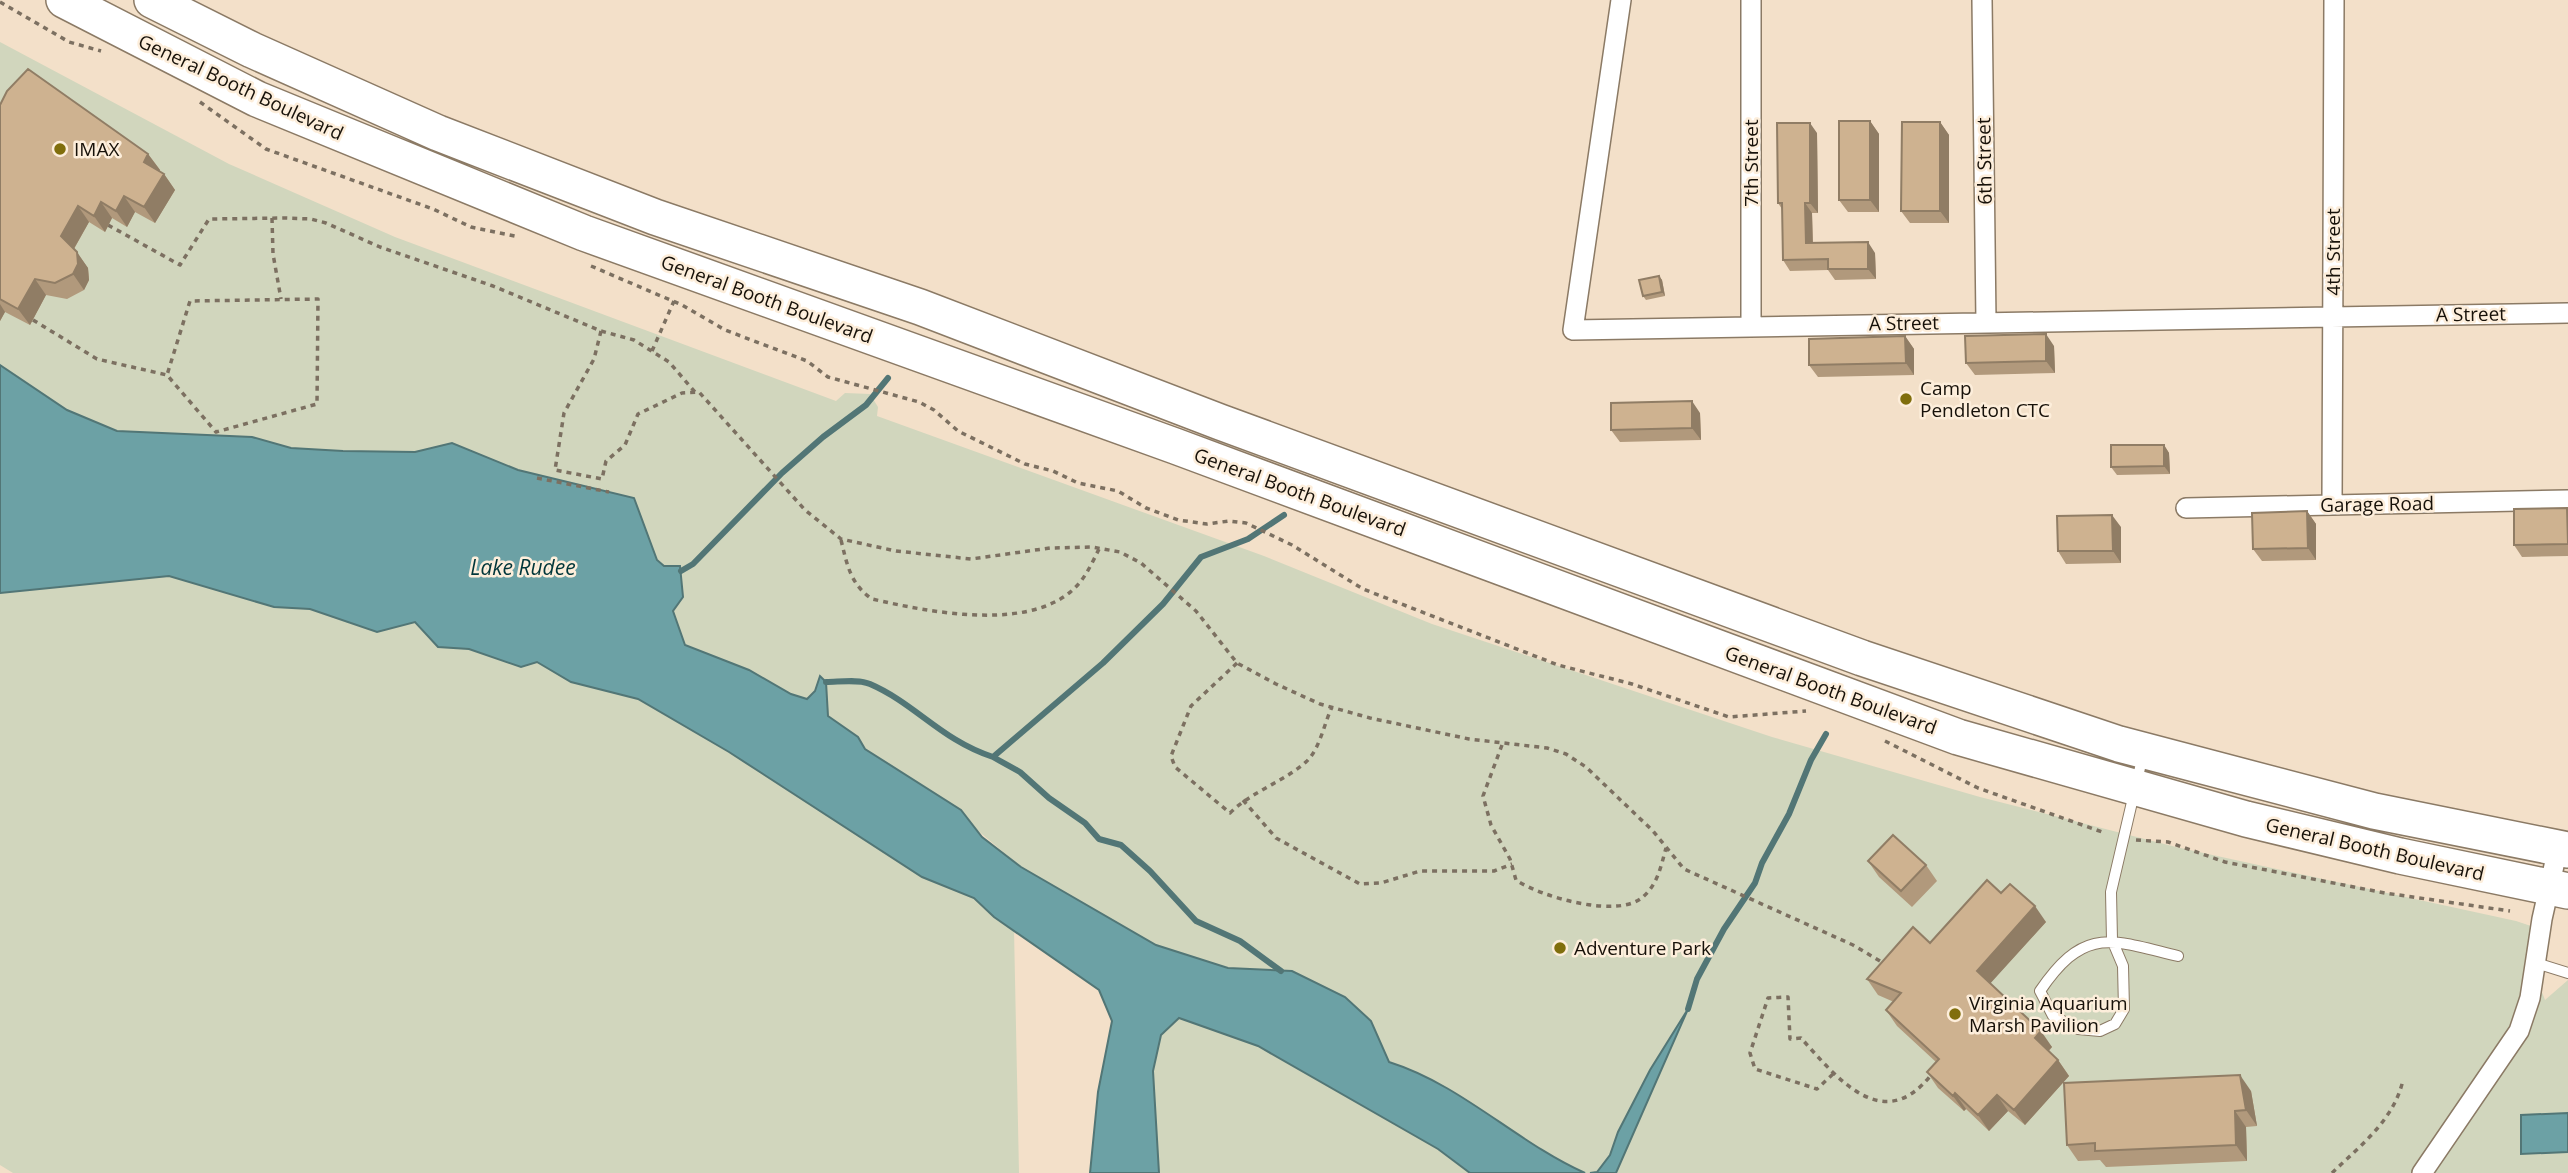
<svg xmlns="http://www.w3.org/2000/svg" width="2568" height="1173" viewBox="0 0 2568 1173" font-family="'Open Sans',sans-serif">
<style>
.green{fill:#d1d6bd}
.water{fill:#6ca1a5;stroke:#527676;stroke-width:2}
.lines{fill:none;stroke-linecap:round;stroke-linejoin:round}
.stream{stroke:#527676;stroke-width:6}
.lane-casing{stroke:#8b7a65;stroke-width:12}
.street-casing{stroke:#8b7a65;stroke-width:22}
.highway-casing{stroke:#8b7a65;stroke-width:38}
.path{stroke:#7c7061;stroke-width:3.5;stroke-dasharray:5 5;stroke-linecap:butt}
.lane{stroke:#fff;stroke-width:10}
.street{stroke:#fff;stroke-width:19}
.highway{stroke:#fff;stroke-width:35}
.wall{fill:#b1997c}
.shaded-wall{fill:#907d65}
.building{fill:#ceb290;stroke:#907d65;stroke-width:2}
.poi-dot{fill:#806e0c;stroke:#fdeedb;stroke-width:2.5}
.labels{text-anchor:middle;stroke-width:5;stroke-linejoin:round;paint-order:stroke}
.street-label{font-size:19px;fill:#171109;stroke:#fdeedb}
.poi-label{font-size:19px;fill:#171109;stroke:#fdeedb;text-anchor:start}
.water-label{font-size:21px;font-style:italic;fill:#00363a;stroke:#fdeedb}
</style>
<rect width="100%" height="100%" fill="#f3e0c9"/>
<path class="green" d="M0,42L229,164L395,237L836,401L845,393L870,394L878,407L877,416L1264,556L1432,624L1772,737L1980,797L2176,847L2516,921L2540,929L2535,974L2545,1000L2568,980V1173H1562L1246,969L1228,968L1156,945L1021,867L976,829L635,667L0,513Z
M169,576L274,607L310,609L377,632L415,622L438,647L469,649L521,667L537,662L571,682L637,699L729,752L922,877L974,898L1014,930L1019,1173H13L0,1165V593Z
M1179,1018L1258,1046L1438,1149L1470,1173H1159L1153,1071L1161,1035Z"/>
<path class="water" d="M0,365L67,410L117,431L252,437L291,448L343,451L415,452L452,443L518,470L634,498L657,560L664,566H680L683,597L673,611L685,645L749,670L791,694L807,699L815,691L820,676L826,682L828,716L858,737L865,749L961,810L982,837L1021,867L1156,945L1228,968L1292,971L1345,997L1371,1021L1389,1062C1462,1085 1516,1142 1585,1173H1470L1438,1149L1258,1046L1179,1018L1161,1035L1153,1071L1159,1173H1090L1098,1092L1112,1021L1099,990L994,917L974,898L922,877L729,752L638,699L571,682L537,662L521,667L469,649L438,647L415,622L377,632L310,609L274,607L169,576L0,593Z
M1688,1009L1616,1173H1590L1597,1172L1610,1155L1618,1132L1650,1070Z
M2568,1113V1152L2521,1154V1115Z"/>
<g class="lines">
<path class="stream" d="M681,571L693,564L782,473L823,437L866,405L888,378
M826,682C839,682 859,679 870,684C916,704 941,740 993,757L1103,663L1163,604L1201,557L1248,539L1284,515
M993,757L1020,772L1049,798L1085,823L1099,839L1121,845L1150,871L1196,921L1240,941L1281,971
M1688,1009L1697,979L1724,929L1755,883L1762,863L1789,814L1811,760L1826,734"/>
<g class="lane-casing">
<path id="lane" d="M2143,755L2111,892L2112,940L2123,966L2124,1009L2115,1024L2100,1031L2078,1029L2053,1016L2040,991C2085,925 2111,940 2178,956
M2536,963L2568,973"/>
</g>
<g class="street-casing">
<path id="street" d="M1621,0L1573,330L2568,313
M1751,0V326
M1982,0L1986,322
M2332,504L2334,0
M2186,508L2568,500
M2422,1173L2519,1031L2530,998L2542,919L2558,848"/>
</g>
<g class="highway-casing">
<path id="highway" d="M64,0L257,99L584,233L1175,446L1958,737L2246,819L2400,856L2568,891
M152,0L252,50L438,133L655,217L920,307L1220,422L1862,658L2119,744L2374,811L2568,850"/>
</g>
<path class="path" d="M0,2L69,42L101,51
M200,102L266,149L433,209L471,227L519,237
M272,218L273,254L281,299
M108,225L180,265L209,219L285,218L311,219L326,223L380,247L493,286L601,331L634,340L669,362L695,392
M591,266L682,305L725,330L807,361L828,377L919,402L934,410L958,431L1025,464L1053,471L1078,483L1118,491L1146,508L1178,520L1207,524L1229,521L1246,523L1292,545L1363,589L1558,665L1632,684L1729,717L1806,711
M33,320L97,359L167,375L216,432L317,404L318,299L190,301L167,375
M601,331L594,359L564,413L555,470L602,479L606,461L625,445L638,414L682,393L699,392L805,510L841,539L896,551L971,559L1050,548L1092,547L1120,552L1141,563L1196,611L1237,663L1276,684L1320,704L1370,718L1469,739L1547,748L1566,754L1586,767L1653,831L1684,869L1853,945L1885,964
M652,351L674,301
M537,478L609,492
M841,540C847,564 850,584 872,599C929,612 1039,635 1081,581C1088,572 1094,559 1099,549
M1237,663L1191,706L1171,756L1175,767L1230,813C1252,791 1284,782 1307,761C1320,748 1324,724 1332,707
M1885,741L1978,788L2105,833
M1502,745L1483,796L1491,825L1510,859L1516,880C1541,897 1620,920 1644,896C1658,883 1661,866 1666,848
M1243,800L1276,838L1360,884L1381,883L1420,871H1494L1512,864
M2136,840L2168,842L2225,862L2385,893L2510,911
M1833,1074L1817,1089L1755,1069L1750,1053L1768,998L1788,997L1790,1039L1801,1038C1837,1078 1883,1136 1931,1075
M2332,1173C2361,1145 2394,1120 2403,1080"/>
<use href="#lane" class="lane"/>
<use href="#street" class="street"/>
<use href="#highway" class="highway"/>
</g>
<path class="wall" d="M0,105L148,154L160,170L159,171L164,174L175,190L155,223L135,212L127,227L112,218L105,232L89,222L74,249L88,268L89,280L84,290L67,299L46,295L30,325L5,312L0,321Z
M1870,121L1879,134V212H1848L1839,200Z
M1940,122L1949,135V223H1910L1901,211Z
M1817,133L1818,213H1812L1813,243L1875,253L1876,279L1835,280L1828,270L1790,271L1783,260L1782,209L1778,203Z
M1659,276L1662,280L1665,296L1646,300L1643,296Z
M1905,336L1914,349V375L1818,377L1809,365Z
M2054,346L2055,373L1975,375L1966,363Z
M1700,413L1701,440L1620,442L1611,430Z
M2164,445L2169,453L2170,474L2117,475L2111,467Z
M2568,509V556L2522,557L2514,545Z
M2307,511L2316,524V560L2262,561L2253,549Z
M2121,527V563L2066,564L2058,551Z
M1868,861L1926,865L1937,881L1912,907L1879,877Z
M2001,893L2046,922L1990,983L2052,1047L2049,1051L2058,1060L2069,1076L2025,1125L2008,1111L1989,1131L1966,1109L1964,1111L1938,1088L1927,1072L1936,1062L1897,1026L1886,1010L1894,1002L1878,995L1867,979L1930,943Z
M2251,1091L2257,1126L2246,1127L2247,1161L2106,1167L2100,1160L2078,1161L2067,1145Z"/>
<path class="shaded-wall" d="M1870,121L1879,134V212L1870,200Z
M1940,122L1949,135V223L1940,211Z
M1810,123L1817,133L1818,213L1810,203Z
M148,154L160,170L156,178L144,162Z
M164,174L175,190L155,223L144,207Z
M124,196L135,212L127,227L116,211Z
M101,202L112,218L105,232L94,216Z
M1805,203L1812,213L1813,254L1806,243Z
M78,206L89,222L72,252L61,236Z
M1868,242L1875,253L1876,279L1868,269Z
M77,252L88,268L89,280L84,290L73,274Z
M1659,276L1662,280L1665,296L1662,292Z
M35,279L46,295L30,325L18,309Z
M0,304L5,312L0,321Z
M2046,334L2054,346L2055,373L2046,361Z
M1905,336L1914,349V375L1906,363Z
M1692,401L1700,413L1701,440L1692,428Z
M2164,445L2169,453L2170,474L2164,466Z
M2307,511L2316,524V560L2308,548Z
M2112,515L2121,527V563L2113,551Z
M2035,906L2046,922L1988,986L1977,971Z
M2041,1031L2052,1047L2046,1053L2035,1038Z
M2058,1060L2069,1076L2025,1125L2014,1110Z
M2240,1075L2251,1091L2257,1126L2246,1110Z
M1955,1093L1966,1109L1964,1111L1953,1096Z
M1997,1095L2008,1111L1989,1131L1978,1115Z
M2235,1111L2246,1127L2247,1161L2236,1145Z"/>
<path class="building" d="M28,69L148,154L144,162L164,174L144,207L124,196L116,211L101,202L94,216L78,206L61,236L77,252L78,264L73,274L55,283L35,279L18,309L0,299V105L7,91Z
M1839,121H1870V200H1839Z
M1902,122H1940V211H1901Z
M1777,123H1810V203H1805L1806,243L1868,242V269H1828V259L1783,260L1782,203H1778Z
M1659,276L1662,292L1643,296L1639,280Z
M2046,334V361L1966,363L1965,336Z
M1905,336L1906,363L1809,365V339Z
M1692,401V428L1611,430V403Z
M2111,445H2164V466L2111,467Z
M2567,508L2568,544L2514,545V509Z
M2307,511L2308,548L2253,549L2252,513Z
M2112,515L2113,551H2058L2057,516Z
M1893,835L1926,865L1901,891L1868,861Z
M1987,880L2001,893L2010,884L2035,906L1977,971L2041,1031L2035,1038L2058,1060L2014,1110L1997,1095L1978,1115L1955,1093L1953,1096L1927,1072L1939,1059L1886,1010L1901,993L1867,979L1913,927L1930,943Z
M2240,1075L2246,1110L2235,1111L2236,1145L2095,1151V1143L2067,1145L2064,1083Z"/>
<g class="poi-dot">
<circle cx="60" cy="149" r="7"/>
<circle cx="1906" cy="399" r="7"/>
<circle cx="1560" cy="948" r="7"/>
<circle cx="1955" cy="1014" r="7"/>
</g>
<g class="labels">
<g class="street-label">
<text transform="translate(241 87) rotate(25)" y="7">General Booth Boulevard</text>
<text transform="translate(1984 161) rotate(-91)" y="7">6th Street</text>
<text transform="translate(1751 163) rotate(-90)" y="7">7th Street</text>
<text transform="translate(2333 252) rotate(-90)" y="7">4th Street</text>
<text transform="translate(767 299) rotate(20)" y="7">General Booth Boulevard</text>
<text transform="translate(2471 314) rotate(-1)" y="7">A Street</text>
<text transform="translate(1904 323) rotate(-1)" y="7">A Street</text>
<text transform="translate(1300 492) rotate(20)" y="7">General Booth Boulevard</text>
<text transform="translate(2377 504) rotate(-1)" y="7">Garage Road</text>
<text transform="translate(1831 690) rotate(20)" y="7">General Booth Boulevard</text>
<text transform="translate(2375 849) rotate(13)" y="7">General Booth Boulevard</text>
</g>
<g class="poi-label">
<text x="74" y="156">IMAX</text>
<text x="1920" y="395">Camp<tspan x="1920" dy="22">Pendleton CTC</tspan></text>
<text x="1574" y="955">Adventure Park</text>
<text x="1969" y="1010">Virginia Aquarium<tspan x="1969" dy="22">Marsh Pavilion</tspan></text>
</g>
<g class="water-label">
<text x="523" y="575">Lake Rudee</text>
</g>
</g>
</svg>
